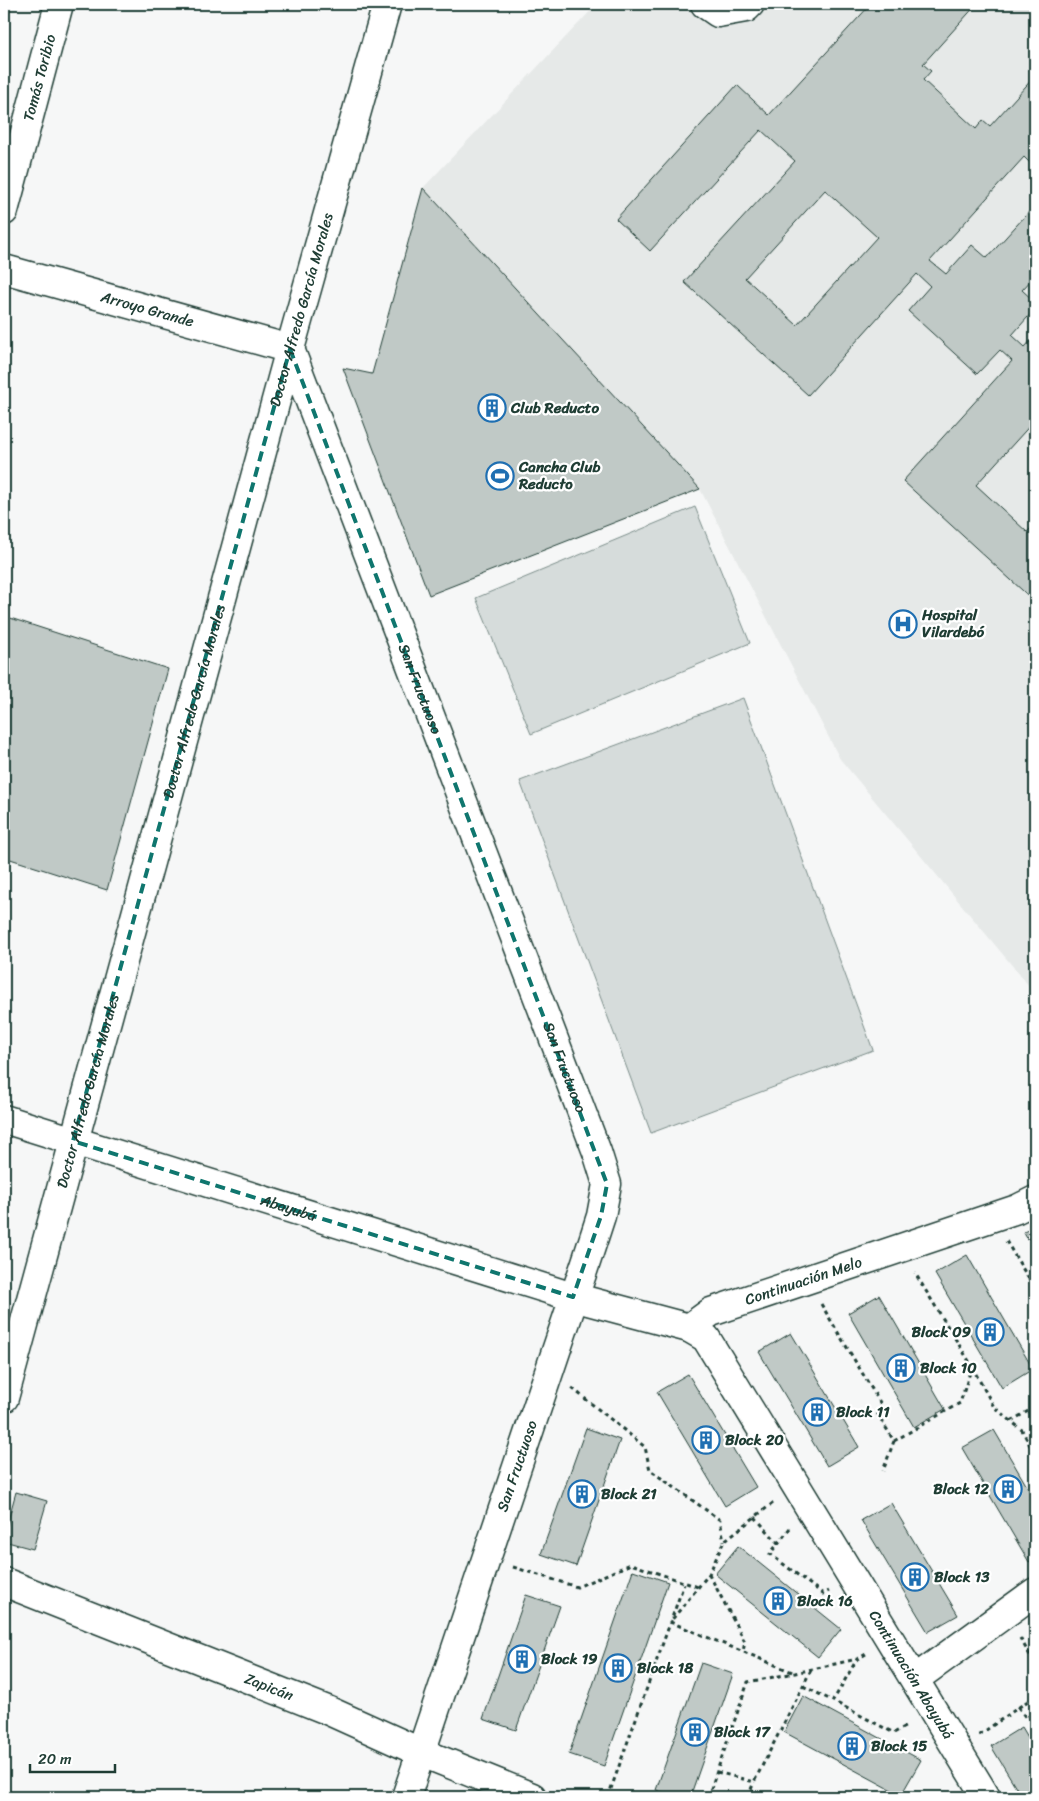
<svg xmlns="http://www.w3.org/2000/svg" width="1039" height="1801" viewBox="0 0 1039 1801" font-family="Sriracha,sans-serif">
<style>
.built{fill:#e6e9e8}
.green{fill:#d6dcdb;stroke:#7a8c88}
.building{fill:#c0c9c6;stroke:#1f3d34;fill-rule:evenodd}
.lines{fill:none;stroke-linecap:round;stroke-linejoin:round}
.minor-casing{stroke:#1f3d34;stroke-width:31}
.path{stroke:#1f3d34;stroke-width:3;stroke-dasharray:4 4;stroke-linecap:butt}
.minor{stroke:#fff;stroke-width:28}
.marked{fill:none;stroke:#0f766e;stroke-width:4;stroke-dasharray:10 6;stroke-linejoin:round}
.labels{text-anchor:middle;stroke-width:4.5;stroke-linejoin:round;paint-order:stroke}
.street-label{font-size:15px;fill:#1f3d34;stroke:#fff}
.poi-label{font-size:15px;font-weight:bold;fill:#1f3d34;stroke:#fff;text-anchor:start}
</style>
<rect width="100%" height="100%" fill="#f6f7f7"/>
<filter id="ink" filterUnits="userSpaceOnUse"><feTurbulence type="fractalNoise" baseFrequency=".02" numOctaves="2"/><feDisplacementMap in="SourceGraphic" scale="10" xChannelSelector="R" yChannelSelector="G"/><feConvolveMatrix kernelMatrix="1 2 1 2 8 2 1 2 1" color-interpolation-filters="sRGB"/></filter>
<g filter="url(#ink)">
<path class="built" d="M597,4H1035V993L840,759L700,489L423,188Z"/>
<path class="green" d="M695,507L750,643L531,734L476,598Z
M743,698L873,1050L651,1133L520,781Z"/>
<path class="building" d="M871,4H977L923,64L931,71L923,80L976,129L983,120L990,126L1035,76V168L1024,157L930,261L946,274L972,245L987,258L1035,205V276L1022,290L1035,302V309L1012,335L1025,347L1035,336V420L976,485L1027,532L1035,524V602L903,481L1012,361L1000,350L977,374L908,311L930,286L917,274L808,395L684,282L795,161L761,130L650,251L616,219L737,85L769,115ZM825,190L877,237L797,325L745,278Z
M423,188L700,489L429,595L343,368L372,374Z
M4,616L168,669L107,890L4,857Z
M1035,1226V1252L1024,1232Z
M967,1255L1033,1369L1002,1388L935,1274Z
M879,1295L945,1409L914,1427L848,1313Z
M791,1333L859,1447L827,1466L759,1352Z
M688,1374L756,1487L725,1506L657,1392Z
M586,1428L620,1440L576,1566L541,1554Z
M994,1430L1035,1500V1558L1029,1562L962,1448Z
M16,1492L47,1501L33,1549L4,1541V1535Z
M891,1503L958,1615L928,1632L861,1520Z
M738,1546L841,1629L818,1657L715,1574Z
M633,1570L668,1582L604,1766L569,1754Z
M526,1595L560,1606L516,1730L483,1719Z
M1035,1619V1631L1030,1622Z
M701,1663L733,1674L690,1797H677L656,1790Z
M803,1696L921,1760L901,1795L784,1732Z
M1022,1727L1035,1749V1797H1022L991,1746Z
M752,1790L770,1797H749Z"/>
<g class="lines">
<g class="minor-casing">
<g id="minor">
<path d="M705,4L718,13L746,8L750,4"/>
<path id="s1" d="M4,211L59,4"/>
<path id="s2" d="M4,269L290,349L597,1152L607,1184L601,1216L587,1259L406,1797"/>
<path id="s3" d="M4,1119L573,1297L689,1328L711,1312L1017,1209L1035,1200"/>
<path id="s4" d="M689,1328L706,1338L986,1797"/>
<path id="s5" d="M4,1398L290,349L387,4"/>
<path id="s6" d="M4,1582L327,1710L420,1752L532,1797"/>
<path d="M915,1679L1035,1592"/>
</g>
</g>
<path class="path" d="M1006,1241L1035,1289
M821,1304L882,1406L877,1413L894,1441L883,1471
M972,1367L994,1407L1022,1430L1035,1455
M572,1388L645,1447L650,1470L720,1520L724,1541
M1011,1421L1035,1407
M894,1441L960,1403L972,1366L915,1273
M773,1503L724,1541L709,1574L670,1622L795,1673
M755,1517L778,1543
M790,1528L770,1554L823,1594L829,1591
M513,1567L577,1587L631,1564L698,1587
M709,1574L745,1642L743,1651
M1020,1638L1035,1664
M866,1654L857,1659L833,1701L894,1733L908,1725
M803,1686L833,1701
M1018,1707L1026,1718L1035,1712
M979,1735L1035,1696
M717,1772L754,1782L811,1670
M608,1797L684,1584
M708,1797L748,1682L795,1673L857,1659
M748,1797L754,1782"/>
<use href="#minor" class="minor"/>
</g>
</g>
<path class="marked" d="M290,349L607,1184L601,1216L573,1297L73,1141Z"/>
<defs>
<g id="building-ring" transform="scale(1.4375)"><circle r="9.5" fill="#fff" stroke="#1f6fb2" stroke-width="1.5"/><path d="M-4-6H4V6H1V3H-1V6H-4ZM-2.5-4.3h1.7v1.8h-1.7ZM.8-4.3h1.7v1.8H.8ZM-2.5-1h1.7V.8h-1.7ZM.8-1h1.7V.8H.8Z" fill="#1f6fb2"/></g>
<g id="stadium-ring" transform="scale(1.4375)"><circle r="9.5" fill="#fff" stroke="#1f6fb2" stroke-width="1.5"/><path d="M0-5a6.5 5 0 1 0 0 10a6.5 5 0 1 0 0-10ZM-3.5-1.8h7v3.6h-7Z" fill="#1f6fb2"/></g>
<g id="hospital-ring" transform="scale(1.4375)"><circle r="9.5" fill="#fff" stroke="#1f6fb2" stroke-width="1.5"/><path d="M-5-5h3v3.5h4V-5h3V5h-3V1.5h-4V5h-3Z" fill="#1f6fb2"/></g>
</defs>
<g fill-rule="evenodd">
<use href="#building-ring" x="492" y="408"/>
<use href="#stadium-ring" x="500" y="476"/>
<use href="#hospital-ring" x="903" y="624"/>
<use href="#building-ring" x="990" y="1332"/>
<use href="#building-ring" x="901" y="1368"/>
<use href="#building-ring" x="817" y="1412"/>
<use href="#building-ring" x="706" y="1440"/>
<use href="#building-ring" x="1008" y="1489"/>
<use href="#building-ring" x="582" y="1494"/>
<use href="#building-ring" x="915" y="1577"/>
<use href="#building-ring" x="778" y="1601"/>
<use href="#building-ring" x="522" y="1659"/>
<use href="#building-ring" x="618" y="1668"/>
<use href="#building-ring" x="695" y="1732"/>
<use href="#building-ring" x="852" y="1746"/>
</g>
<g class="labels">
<g class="street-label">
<text dy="5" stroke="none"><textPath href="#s1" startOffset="138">Tomás Toribio</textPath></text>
<text dy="5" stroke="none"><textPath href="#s2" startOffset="149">Arroyo Grande</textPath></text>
<text dy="5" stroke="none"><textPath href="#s5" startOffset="1128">Doctor Alfredo García Morales</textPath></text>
<text dy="5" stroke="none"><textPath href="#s2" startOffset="661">San Fructuoso</textPath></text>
<text dy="5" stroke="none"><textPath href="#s5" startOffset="722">Doctor Alfredo García Morales</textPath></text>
<text dy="5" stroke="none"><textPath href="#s2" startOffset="1066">San Fructuoso</textPath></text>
<text dy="5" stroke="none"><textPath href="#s5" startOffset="318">Doctor Alfredo García Morales</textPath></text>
<text dy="5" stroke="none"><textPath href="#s3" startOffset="298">Abayubá</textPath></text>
<text dy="5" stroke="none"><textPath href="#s3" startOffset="841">Continuación Melo</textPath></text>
<text transform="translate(517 1466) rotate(-71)" y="5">San Fructuoso</text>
<text dy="5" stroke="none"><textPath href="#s4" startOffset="414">Continuación Abayubá</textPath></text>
<text dy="5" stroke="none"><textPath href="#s6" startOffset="285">Zapicán</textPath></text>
</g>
<g class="poi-label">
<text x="511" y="413">Club Reducto</text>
<text x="519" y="472">Cancha Club<tspan x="519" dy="17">Reducto</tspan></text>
<text x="922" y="620">Hospital<tspan x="922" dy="17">Vilardebó</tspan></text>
<text x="971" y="1337" text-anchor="end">Block 09</text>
<text x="920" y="1373">Block 10</text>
<text x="836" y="1417">Block 11</text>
<text x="725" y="1445">Block 20</text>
<text x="989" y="1494" text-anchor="end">Block 12</text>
<text x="601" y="1499">Block 21</text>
<text x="934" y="1582">Block 13</text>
<text x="797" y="1606">Block 16</text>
<text x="541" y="1664">Block 19</text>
<text x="637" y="1673">Block 18</text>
<text x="714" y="1737">Block 17</text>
<text x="871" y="1751">Block 15</text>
</g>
</g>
<rect width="1039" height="1801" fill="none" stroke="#fff" stroke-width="20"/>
<rect x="10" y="10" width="1019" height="1781" fill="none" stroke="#1f3d34" stroke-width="2" filter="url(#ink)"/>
<path d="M30 1764v8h85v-8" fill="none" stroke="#1f3d34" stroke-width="2.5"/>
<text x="38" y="1764" font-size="15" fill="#1f3d34" stroke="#ffffff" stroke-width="4" paint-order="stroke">20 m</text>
</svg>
